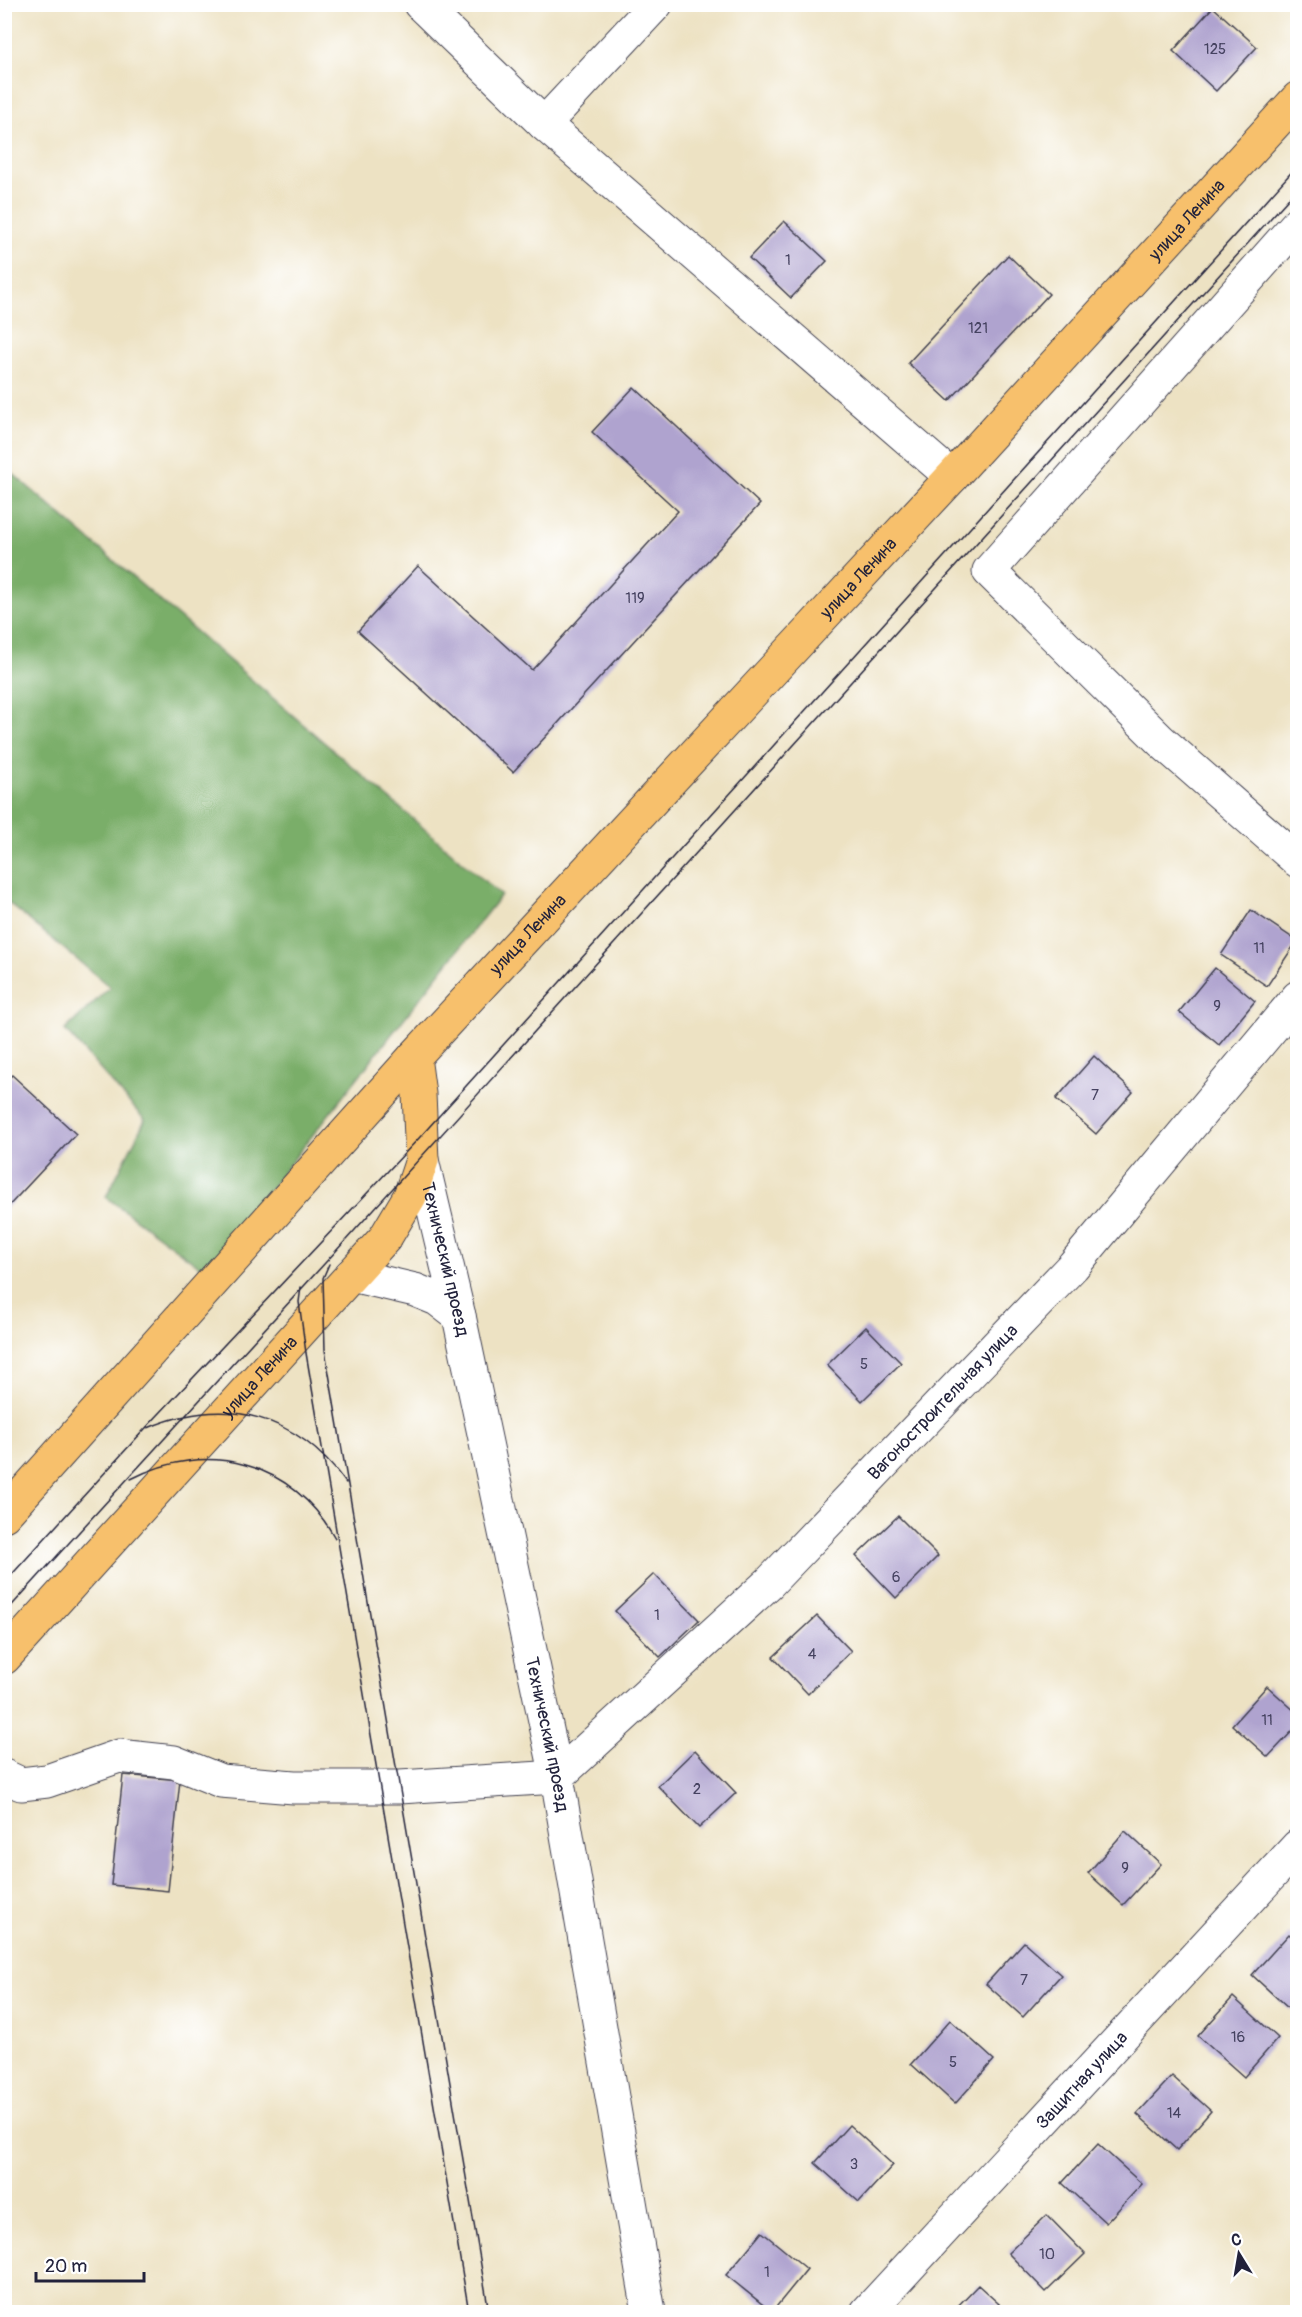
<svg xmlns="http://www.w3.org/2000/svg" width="1302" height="2317" viewBox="0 0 1302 2317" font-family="Pangolin,sans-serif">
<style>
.forest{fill:#7aae69;stroke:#4e6852;stroke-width:1.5}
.building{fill:#afa3cf}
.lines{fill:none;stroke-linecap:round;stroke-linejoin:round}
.minor-casing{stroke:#403f4f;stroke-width:35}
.major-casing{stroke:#403f4f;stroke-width:35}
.minor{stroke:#fff;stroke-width:33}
.major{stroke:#f7c06c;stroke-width:33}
.tram{stroke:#22223b;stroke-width:1.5}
.labels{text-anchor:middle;stroke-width:4.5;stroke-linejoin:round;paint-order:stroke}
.number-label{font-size:15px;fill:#454260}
.street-label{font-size:18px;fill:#22223b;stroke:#fff}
</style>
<rect width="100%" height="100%" fill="#fff"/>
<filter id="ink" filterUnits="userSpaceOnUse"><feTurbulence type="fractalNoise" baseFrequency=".0167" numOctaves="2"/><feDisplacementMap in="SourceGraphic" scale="12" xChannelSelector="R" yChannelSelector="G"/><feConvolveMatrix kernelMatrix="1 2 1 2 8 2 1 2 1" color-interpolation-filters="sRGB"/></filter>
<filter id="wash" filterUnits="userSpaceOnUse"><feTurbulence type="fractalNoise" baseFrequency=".008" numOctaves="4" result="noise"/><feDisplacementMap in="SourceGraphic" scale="24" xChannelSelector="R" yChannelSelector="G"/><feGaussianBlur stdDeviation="1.35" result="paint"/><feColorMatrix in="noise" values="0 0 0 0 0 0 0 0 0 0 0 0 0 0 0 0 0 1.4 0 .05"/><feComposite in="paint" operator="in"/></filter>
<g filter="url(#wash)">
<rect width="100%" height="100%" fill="#ede2c3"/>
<path class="forest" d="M4,466L501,895L206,1271L106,1197L145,1120L65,1030L110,987L5,900Z"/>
<g id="blocks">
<path class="building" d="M1213,7L1257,47L1216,91L1173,51Z
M784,221L827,261L791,298L749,258Z
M1008,255L1049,294L949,401L908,363Z
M634,387L760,504L513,772L358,631L418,566L532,670L678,511L592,432Z
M1251,910L1297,941L1267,986L1221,955Z
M1215,968L1255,1001L1219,1045L1179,1012Z
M1094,1056L1133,1092L1096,1134L1056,1099Z
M12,1075L76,1134L4,1211V1083Z
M866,1327L901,1363L862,1401L827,1365Z
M898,1516L938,1556L896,1598L856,1556Z
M654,1574L699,1620L660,1657L615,1611Z
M817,1616L851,1651L808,1694L773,1657Z
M1267,1686L1298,1714V1725L1268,1757L1232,1725Z
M695,1750L736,1793L699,1828L658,1786Z
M123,1775L180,1780L168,1891L111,1885Z
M1125,1831L1161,1864L1123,1905L1088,1873Z
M1289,1934L1298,1942V2001L1290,2010L1252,1975Z
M1024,1942L1061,1975L1023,2017L986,1984Z
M1233,1997L1278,2038L1244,2077L1198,2036Z
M950,2020L994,2060L955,2104L911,2064Z
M1172,2076L1211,2111L1177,2150L1137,2114Z
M849,2125L893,2165L859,2202L815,2163Z
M1098,2144L1142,2184L1106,2223L1062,2183Z
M1047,2215L1085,2254L1046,2292L1008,2253Z
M762,2232L807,2269L772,2312L726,2275Z
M978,2285L1008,2312H952Z"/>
</g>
</g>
<g filter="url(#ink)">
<use href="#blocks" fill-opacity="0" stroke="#403f4f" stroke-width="1.5"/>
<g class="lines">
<g class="minor-casing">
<g id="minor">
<path d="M420,4L544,124L952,477"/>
<path d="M544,124L656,4"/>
<path d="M1298,223L989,571L1161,741L1298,861"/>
<path id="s1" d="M422,1160L459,1316L557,1777L649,2312"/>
<path d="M351,1275L415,1290L437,1299L459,1316"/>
<path id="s2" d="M4,1776L21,1784L47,1781L119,1756L174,1762L221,1781L294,1787H400L557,1777L769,1583L1073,1266L1298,997"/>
<path id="s3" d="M867,2312L1298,1846"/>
</g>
</g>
<g class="major-casing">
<g id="major">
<path id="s4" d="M4,1515L414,1057L952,477L1298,98"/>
<path id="s5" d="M4,1658L385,1238L410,1196L422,1160L419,1094L414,1057"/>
</g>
</g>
<use href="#minor" class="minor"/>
<use href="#major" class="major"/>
<path class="tram" d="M329,1264L323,1278L325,1350L489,2312
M301,1287L299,1302L306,1353L469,2312
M148,1428C226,1395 297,1415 346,1483
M131,1479C207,1439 293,1462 335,1538
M4,1583L143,1431L420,1137L1298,165
M4,1614L336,1251L1298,188"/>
</g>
</g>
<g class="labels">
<g class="number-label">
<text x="1215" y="54">125</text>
<text x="788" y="265">1</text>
<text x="978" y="333">121</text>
<text x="635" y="603">119</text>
<text x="1259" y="953">11</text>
<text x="1217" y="1011">9</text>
<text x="1095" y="1100">7</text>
<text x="864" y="1369">5</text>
<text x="896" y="1582">6</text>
<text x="657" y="1620">1</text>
<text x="812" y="1659">4</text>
<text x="1267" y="1725">11</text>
<text x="697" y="1794">2</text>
<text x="1125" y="1873">9</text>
<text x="1024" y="1985">7</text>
<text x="1238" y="2042">16</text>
<text x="953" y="2067">5</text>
<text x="1174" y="2118">14</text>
<text x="854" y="2169">3</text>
<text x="1047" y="2259">10</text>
<text x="767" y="2277">1</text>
</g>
<g class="street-label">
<text dy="6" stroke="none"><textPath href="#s4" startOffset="1754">улица Ленина</textPath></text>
<text dy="6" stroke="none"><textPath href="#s4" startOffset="1268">улица Ленина</textPath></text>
<text dy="6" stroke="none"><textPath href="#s4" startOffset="782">улица Ленина</textPath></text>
<text dy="6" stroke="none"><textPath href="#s1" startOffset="102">Технический проезд</textPath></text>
<text dy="6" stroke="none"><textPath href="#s5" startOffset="380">улица Ленина</textPath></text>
<text dy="6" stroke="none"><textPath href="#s2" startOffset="1102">Вагоностроительная улица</textPath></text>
<text dy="6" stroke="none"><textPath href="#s1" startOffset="588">Технический проезд</textPath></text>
<text dy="6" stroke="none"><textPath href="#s3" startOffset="316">Защитная улица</textPath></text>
</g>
</g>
<rect width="1302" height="2317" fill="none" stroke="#fff" stroke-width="24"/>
<g transform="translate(1239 2254) rotate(349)" stroke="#ffffff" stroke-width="4.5" paint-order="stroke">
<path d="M0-4.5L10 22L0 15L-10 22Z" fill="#22223b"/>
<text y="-9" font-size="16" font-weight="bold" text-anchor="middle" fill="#22223b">С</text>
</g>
<path d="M36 2272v9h108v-9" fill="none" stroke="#22223b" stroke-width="3"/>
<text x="45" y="2272" font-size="18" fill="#22223b" stroke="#ffffff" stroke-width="4.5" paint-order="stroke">20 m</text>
</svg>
